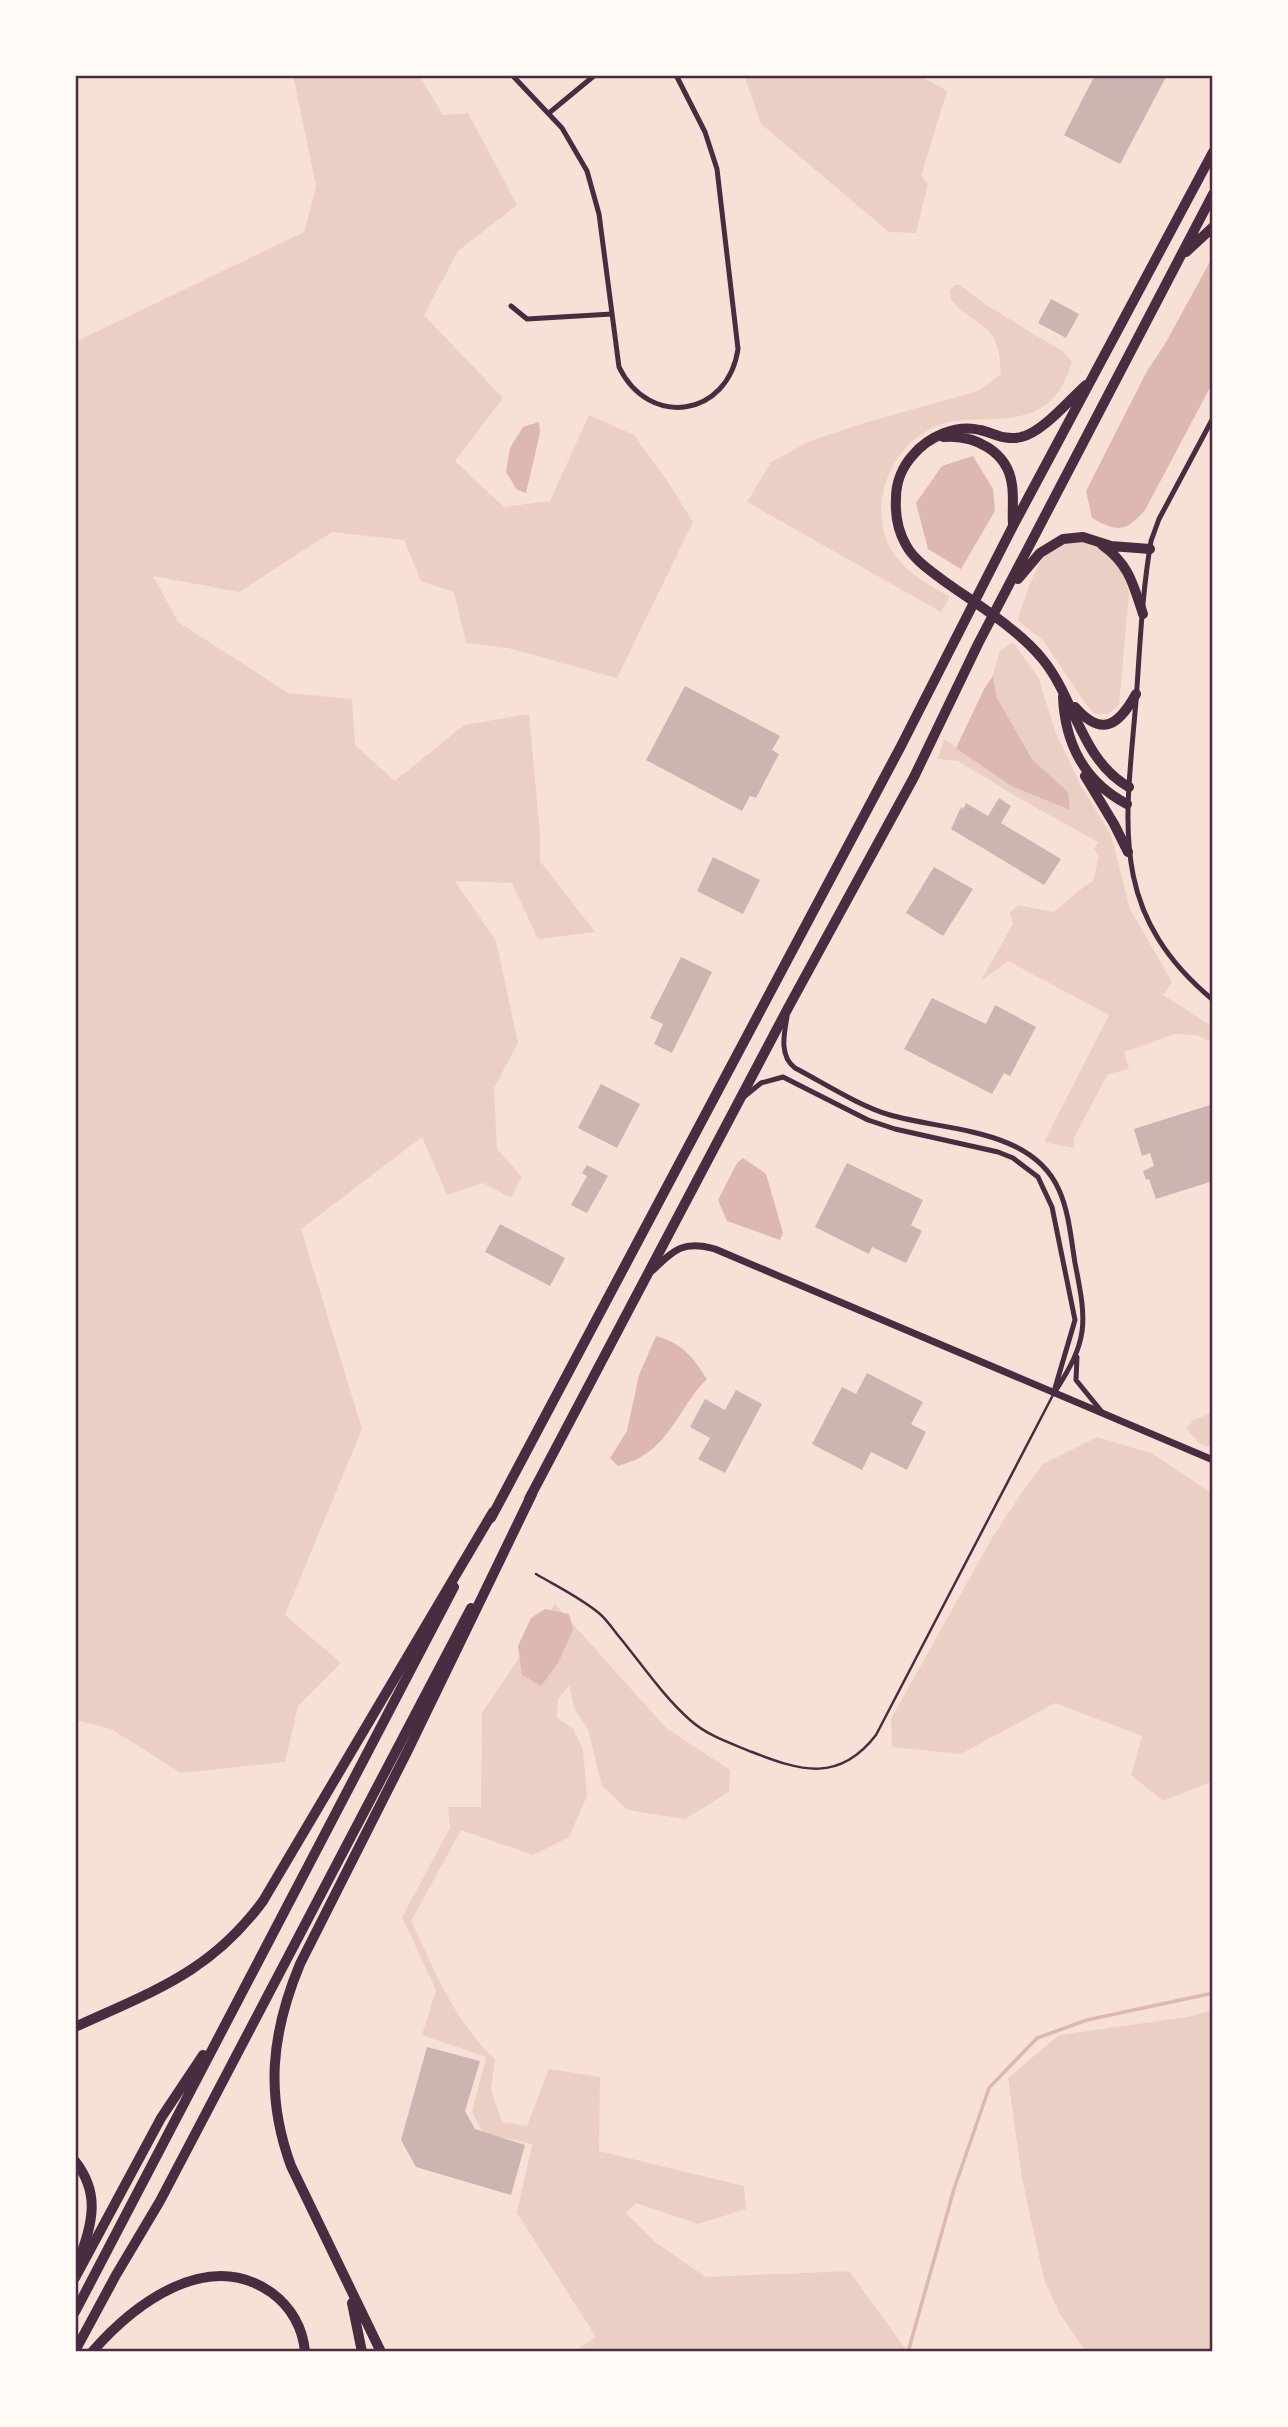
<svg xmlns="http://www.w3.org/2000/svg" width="1288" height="2427" viewBox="0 0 1288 2427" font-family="Barlow,sans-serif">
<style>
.green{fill:#ebcfc5}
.water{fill:#dcb8b0}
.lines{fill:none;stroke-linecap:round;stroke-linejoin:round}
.stream{stroke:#dcb8b0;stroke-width:3.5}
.building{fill:#ccb4b1}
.service{stroke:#4a2c40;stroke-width:2.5}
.minor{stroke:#4a2c40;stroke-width:5}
.tertiary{stroke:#4a2c40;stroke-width:7}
.trunk{stroke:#4a2c40;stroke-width:10}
.motorway{stroke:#4a2c40;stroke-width:10}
.neatline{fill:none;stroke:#4a2c40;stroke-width:2.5}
</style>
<rect width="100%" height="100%" fill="#f7e1d7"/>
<path class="green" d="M293,75H419L443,115L468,113L517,205L458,251L424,315L503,398L455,461L504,507L550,501L589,415L634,435L668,482L693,522L617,678L508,648L466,643L454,592L421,581L404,540L332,532L239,592L153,576L178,622L288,693L352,699L355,745L395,781L464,725L529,714L540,834V861L595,932L538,939L512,883L455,881L496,941L518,1043L494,1088L497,1149L522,1177L511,1198L483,1183L447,1195L422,1137L301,1229L362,1429L285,1615L341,1663L298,1706L285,1762L181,1773L111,1729L75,1720V342L304,232L316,186Z
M744,75H919L947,91L921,176L928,184L916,233L889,232L761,124Z
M955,285H960L986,305L1062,351L1072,362C1065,382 1058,399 1039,409C1008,426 971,414 939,425C886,445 861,519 901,563C915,578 933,587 950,597L941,612L747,502L771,462L810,441L867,422L978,391L1001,374C999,320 981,332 951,300L950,290Z
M1080,541C1110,551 1122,562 1129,594L1119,705L1108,714H1095L1088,707L1043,640L1017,620C1024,602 1037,557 1052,548C1061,543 1070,542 1080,541Z
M1013,642L1039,679L1055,731L1081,786L1111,835L1130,909L1172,982L1163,995L1213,1027V1043L1197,1035L1175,1034L1124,1052L1129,1069L1109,1074L1104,1081L1074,1138V1148L1044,1142L1109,1015L1008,961L980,982L1013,924L1010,913L1018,905L1054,912C1068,902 1078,889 1093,881L1099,856L1094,849L1098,842L1022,800L958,761L938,759L944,739L1011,786L1070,810L1068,792L1032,759L997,698L993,676L999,652Z
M1213,1412V1448L1200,1444L1186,1428L1194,1420Z
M1097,1437L1151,1453L1213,1494V1781L1163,1801L1131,1775L1142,1736L1055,1703L961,1754L892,1747L891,1719L992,1538L1023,1491L1043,1464Z
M555,1604L666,1728L730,1770L729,1792L685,1819L628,1810L602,1786L588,1729L574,1708L569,1685L558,1699L557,1718L573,1728L583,1750L587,1796L569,1837L533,1855L461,1830L411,1921C436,1972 453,2020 495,2059L491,2090L502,2122L527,2126L549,2069L600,2077L599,2151L744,2186L746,2209L698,2224L636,2203L626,2213L656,2243L706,2277L849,2271L908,2352H573L596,2337L517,2213L532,2144L483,2133L472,2112L486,2057L422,2035L436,1990L402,1917L450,1828L448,1807H481L482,1713Z
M1213,2010V2352H1086L1060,2314L1044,2280L1022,2178L1008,2078L1059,2035L1188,2017Z"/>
<path class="water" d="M1213,256V382L1145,510C1125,533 1117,532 1092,518L1086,491L1147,371L1165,344Z
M539,422L540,433L526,493L517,490L506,472L510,448L523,427Z
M973,456L993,489L995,511L961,569L928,549L916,503L942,466Z
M993,676L997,698L1032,759L1068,792L1070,810L1011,786L956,748L984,689Z
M743,1158L766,1174L783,1233L780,1240L727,1221L718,1200L737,1163Z
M656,1336C682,1343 693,1357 707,1379C683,1402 673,1437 644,1455C637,1460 627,1463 618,1466L610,1458L627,1431L639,1375Z
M545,1609L569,1614L573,1630L558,1663L541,1686L522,1675L518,1646L531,1618Z"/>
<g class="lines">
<path class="stream" d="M908,2352L954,2189L989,2088L1037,2038L1087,2020L1213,1993"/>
</g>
<path class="building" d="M1095,75H1167L1120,164L1064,135Z
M1051,299L1079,314L1066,338L1038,323Z
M685,686L780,736L772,750L779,754L756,798L750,796L742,811L646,760Z
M999,798L1011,806L1001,823L1061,859L1044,885L951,829L961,807L963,809L966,803L988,816Z
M713,857L760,880L743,914L697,891Z
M934,867L973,889L943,936L906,913Z
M681,957L712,972L672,1053L654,1044L663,1024L650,1018Z
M932,998L986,1024L995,1005L1036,1027L1010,1076L1004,1073L992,1094L904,1049Z
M601,1084L640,1104L617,1148L578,1128Z
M1213,1104V1181L1156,1199L1149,1179L1146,1180L1143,1171L1154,1166L1150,1153L1142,1156L1134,1129Z
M847,1163L923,1200L911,1225L922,1231L906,1263L872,1247L869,1254L815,1227Z
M587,1165L608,1176L587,1213L571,1205L587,1176L582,1173Z
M500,1224L565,1258L550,1286L485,1252Z
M867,1373L923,1402L911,1424L926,1432L907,1470L871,1452L862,1470L812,1444L842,1387L856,1394Z
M736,1390L762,1404L725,1473L698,1459L710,1438L690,1427L705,1399L725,1410Z
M427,2047L480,2061L465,2111L475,2129L525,2145L511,2195L416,2167L401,2140Z"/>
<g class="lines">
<path class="service" d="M536,1574C558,1587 581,1598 600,1614C608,1621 614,1631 621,1639C643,1666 664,1697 690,1720C708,1736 730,1743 752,1752C801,1771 839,1783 876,1735L1054,1393"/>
<path class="minor" d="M512,75L562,128L587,171L599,214L619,367C649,429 728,417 738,349L717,169L705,132L676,75
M549,113L595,75
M511,306L527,319L612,314
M1213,418L1159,519L1151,541C1142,593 1140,647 1136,701C1126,822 1107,912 1213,1000
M787,1017C784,1034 779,1056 795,1068C824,1083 859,1106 890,1115C945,1131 1032,1128 1059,1190C1069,1212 1071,1239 1075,1263C1087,1323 1089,1340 1054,1393
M745,1096L761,1083L783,1077L868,1120L895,1129L998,1152L1013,1158L1038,1177L1052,1207L1075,1320L1055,1388
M1077,1357L1076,1380L1102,1412"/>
<path class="tertiary" d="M653,1270C675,1249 684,1240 715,1249L1213,1460"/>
<path class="trunk" d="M1186,252L1213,227
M1086,385C1069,400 1042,433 1021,437C1005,441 994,433 980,430C956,424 928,437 913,455C902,467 896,483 896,498C895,514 898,531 906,545C914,560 931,571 944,581C976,604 1020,630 1044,661C1075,700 1082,761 1129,787
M943,437C975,434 1008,452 1012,485C1014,498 1012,511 1013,524
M1102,545C1129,564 1133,584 1143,614
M1018,579L1040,553L1063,539L1083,537L1111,546L1150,549
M1063,697C1065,744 1085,782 1127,804
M1075,707C1102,738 1119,725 1136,694
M1085,776L1114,824L1128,852
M529,1499L788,1008L914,777L978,644L1213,194
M491,1518L901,746L1013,526L1213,152
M75,2278L161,2118L203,2055
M75,2312L454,1587
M75,2351L116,2275L160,2201L471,1608"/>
<path class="motorway" d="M75,2027C153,1991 210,1973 263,1901L493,1512
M75,2161C105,2199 88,2232 75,2273
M352,2303L362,2352
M92,2352C134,2304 208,2247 272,2293C291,2307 303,2328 305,2352
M381,2352L291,2166C265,2095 271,2034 300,1964L408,1750L532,1494"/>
</g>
<rect width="1288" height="2427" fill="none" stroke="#fffaf5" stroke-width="154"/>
<rect x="77" y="77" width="1134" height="2273" class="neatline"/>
</svg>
